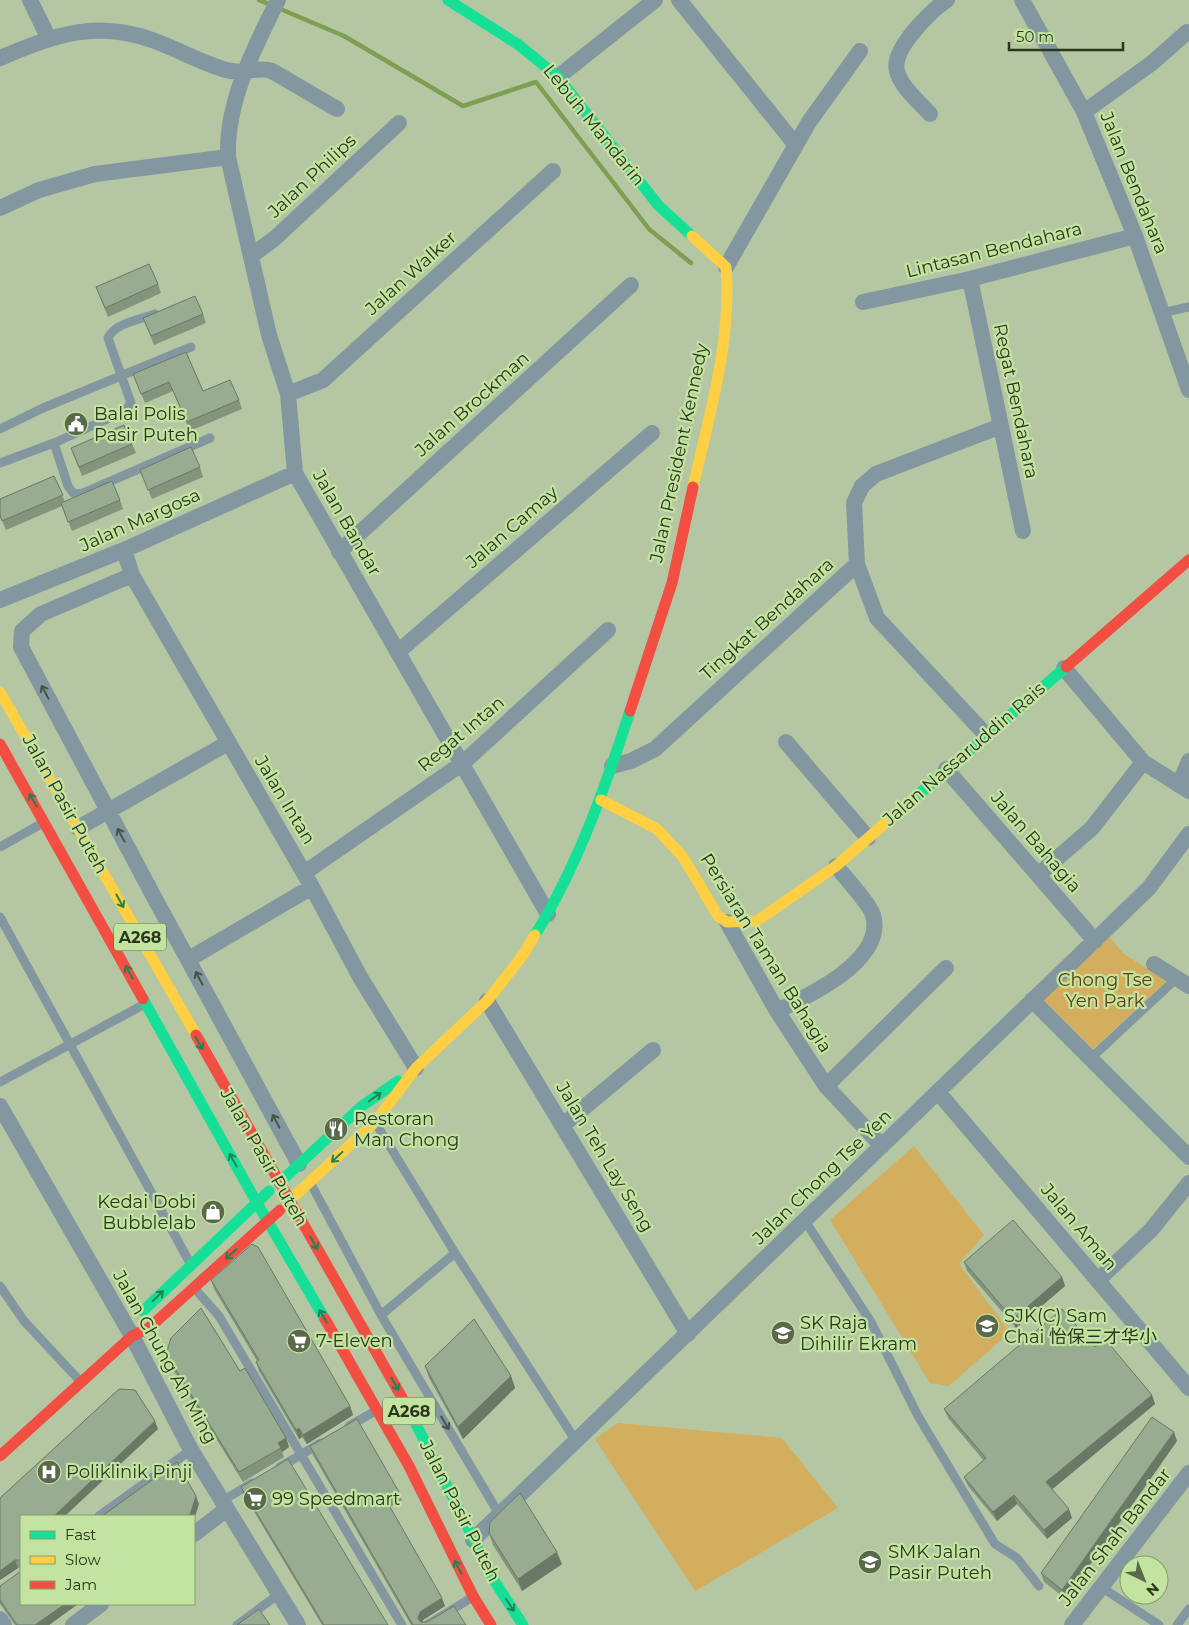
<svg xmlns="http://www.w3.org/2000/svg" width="1189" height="1625" viewBox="0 0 1189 1625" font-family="Montserrat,'Noto Sans SC',sans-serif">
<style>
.green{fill:#d3ae5e}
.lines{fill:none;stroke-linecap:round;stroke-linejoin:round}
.stream{stroke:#7e9f52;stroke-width:4.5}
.lane{stroke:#8397a1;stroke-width:9}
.street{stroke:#8397a1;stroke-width:16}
.fast{stroke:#16e098;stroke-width:11}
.slow{stroke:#ffcf43;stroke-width:11}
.jam{stroke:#f24e42;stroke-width:11}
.wall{fill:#83947e}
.shaded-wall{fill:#6a7866}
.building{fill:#98ac92;stroke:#6a7866}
.oneway{stroke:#455444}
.oneway2{stroke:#218354}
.labels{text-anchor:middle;stroke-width:4.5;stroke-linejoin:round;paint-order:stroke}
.shield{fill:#c3e3a0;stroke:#586b44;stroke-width:1}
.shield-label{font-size:16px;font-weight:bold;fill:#2a371c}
.street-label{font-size:18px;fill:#2a371c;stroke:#c3e3a0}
.poi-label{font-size:18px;fill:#2a371c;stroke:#c3e3a0;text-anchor:start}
.park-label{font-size:18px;fill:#5e3b0b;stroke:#c3e3a0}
</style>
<rect width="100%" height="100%" fill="#b5c7a2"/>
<path class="green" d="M1110,937L1124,954L1167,981L1093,1049L1043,1000Z
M914,1146L984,1235L959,1264L1010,1332L949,1386L930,1383L830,1220Z
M618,1423L782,1438L838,1508L695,1591L595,1439Z"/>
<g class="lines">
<path class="stream" d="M259,0L344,36L463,106L536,82L649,229L691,263"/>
<path class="lane" d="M1161,313L1189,307
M0,429L43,408L191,347
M54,443L68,486L73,493L81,494L210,438
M0,463L54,443L125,411L131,403L108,338C115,323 139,320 155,314
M0,847L41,824
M0,917L190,1263
M1090,1059L1177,978
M0,1082L143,1005
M375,1122L455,1253L576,1441
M311,1184L381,1315L499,1514
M805,1221L871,1322L918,1416L995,1544L1017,1558L1039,1586
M0,1286L24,1321L80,1381
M196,1290L219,1316L402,1625
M381,1315L455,1253
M349,1426L377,1410
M280,1467L321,1443
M222,1501L252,1483
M99,1516L191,1450
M1101,1587L1159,1625
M237,1625L279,1594
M427,1625L471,1598
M1177,1625L1189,1609"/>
<path class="street" d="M30,0L48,37
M278,0C254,48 226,102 228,157L269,335L288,394L295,473L548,914
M679,0L795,144
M1022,0L1084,112L1135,236L1189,390
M0,58C55,35 96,19 155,41C179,50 202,63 226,70C242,75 256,66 272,71L337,109
M558,77L655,0
M1084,112L1152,63L1187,32
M930,114C919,102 901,87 897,71C891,49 931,11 947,0
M0,208L39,190L95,174L228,157
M251,256L274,239L399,123
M726,267L809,122L860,51
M970,279L1023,531
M863,302L970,279L1135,236
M288,394L323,380L553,171
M124,550L132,575L312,887L360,977L416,1068
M339,552L631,285
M857,564L877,618L986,735
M132,575L41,614L22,631L21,647L154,897L299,1164
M0,600L124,550L295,473
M399,651L652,433
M1064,668L1143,762L1189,791
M786,742L868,838
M612,766L631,761L655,749L857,564L854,503L862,486L876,474L1001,426
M946,769L1095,941
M1179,785L1189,761
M78,828L228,743
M304,873L463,763L608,630
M1038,875L1092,828L1143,762
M727,922L777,1011L826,1086L882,1146
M189,959L312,887
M1154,964L1189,986
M1032,1000L1189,1157
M487,1001L688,1334
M777,1011C809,996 886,960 873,915C870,904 844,876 836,866
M826,1086L946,968
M938,1092L1189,1388
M0,1106L132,1336L191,1450L298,1625
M563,1125L653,1050
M1098,1280L1151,1230L1189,1183
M194,1534L227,1509
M473,1540L1149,888L1189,834
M0,1619L4,1625
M73,1625L101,1604
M1072,1625L1189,1473"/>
<path class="fast" d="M448,0L519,45L558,77L658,205L692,236
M913,799L1066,667
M535,935C578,865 605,788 630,711
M143,999L257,1203L325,1319
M279,1183L362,1106L398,1081
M143,1311L269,1191
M409,1410L495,1582L523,1625"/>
<path class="slow" d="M692,236L726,267C732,341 709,416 693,487
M0,692L196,1035
M601,800L657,829L683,857L718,916L727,922L757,921L836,866L913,799
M289,1201L375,1122L416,1068L487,1001L523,955L535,935"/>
<path class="jam" d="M1066,667L1189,560
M630,711L672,583L693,487
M0,744L143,999
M196,1035L409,1410
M325,1319L409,1466L473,1596L491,1625
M0,1456L132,1336L149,1328L280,1210"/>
</g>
<path class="wall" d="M158,284L161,293L108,317L96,287Z
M203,314L206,323L154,345L143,318Z
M186,352L203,391L239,400L242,409L190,431L173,391L145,403L133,374Z
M132,444L136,453L82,476L71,448Z
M200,467L203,477L152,499L140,470Z
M54,476L65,502L120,500L123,509L72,531L62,506L6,530L0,516V499Z
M964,1262L1062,1277L1065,1286L1016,1328L967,1271Z
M211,1280L350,1406L353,1415L307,1444L302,1437L299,1439L259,1371L256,1362L257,1361L214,1289Z
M1095,1347L1152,1395L1155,1404L1052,1489L1072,1518L1047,1539L1017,1504L997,1521L968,1486L964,1477L984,1461L948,1418L944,1409Z
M166,1354L240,1371L286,1438L289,1447L282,1452L284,1457L243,1482L169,1363Z
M425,1366L511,1376L515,1388L463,1439L429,1378Z
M158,1429L21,1516V1567L18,1568L0,1580V1498Z
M1177,1441L1066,1599L1044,1582L1041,1573Z
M310,1446L399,1492L402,1500L390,1507L445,1606L423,1620V1622L466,1625H411L313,1455Z
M241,1487L388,1625H322L244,1495Z
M489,1533L562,1564L522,1591L493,1545Z
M0,1586L21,1604H78L49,1625H15L0,1604Z"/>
<path class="shaded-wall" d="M1062,1277L1065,1286L1016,1328L1013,1319Z
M511,1376L515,1388L463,1439L458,1427Z
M1152,1395L1155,1404L1049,1492L1046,1482Z
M350,1406L353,1415L307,1444L303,1435Z
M155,1421L158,1429L65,1516H54Z
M299,1428L302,1437L299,1439L296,1430Z
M1174,1432L1177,1441L1066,1599L1062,1590Z
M286,1438L289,1447L282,1452L278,1443Z
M1014,1495L1017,1504L997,1521L993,1512Z
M196,1496L199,1504L194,1520V1516H188Z
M1069,1509L1072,1518L1047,1539L1044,1530Z
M557,1552L562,1564L522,1591L518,1579Z
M15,1560L18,1568L0,1580V1571Z
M442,1598L445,1606L423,1620L422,1625L418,1619L420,1612Z
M65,1604H78L49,1625H35Z"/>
<path class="building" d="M149,264L158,284L105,308L96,287Z
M195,296L203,314L151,336L143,318Z
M186,352L203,391L230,380L239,400L187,422L169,382L141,394L133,374Z
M124,425L132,444L79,467L71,448Z
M191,447L200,467L148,490L140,470Z
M54,476L63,495L2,521L0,515V499Z
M112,481L120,500L68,522L61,503Z
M1013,1220L1062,1277L1013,1319L964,1262Z
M252,1244L258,1247L350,1406L303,1435L299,1428L296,1430L256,1362L259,1360L211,1280Z
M201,1308L240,1371L245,1368L286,1438L278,1443L281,1448L239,1472L166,1354L171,1338Z
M1062,1309L1095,1347L1105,1339L1152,1395L1046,1482L1069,1509L1044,1530L1014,1495L993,1512L964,1477L986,1458L944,1409Z
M474,1319L511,1376L458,1427L425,1366Z
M119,1389L135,1390L155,1421L54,1516H21V1560H15L0,1571V1498Z
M1152,1417L1174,1432L1062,1590L1041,1573Z
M357,1419L399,1492L386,1500L442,1598L420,1612L418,1619L421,1622H427L454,1606L466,1625H413L310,1446Z
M288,1459L388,1625H324L241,1487Z
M177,1462L196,1496L190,1515L188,1516H102Z
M520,1493L557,1552L518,1579L489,1533L490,1522Z
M21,1571V1604H65L35,1625H17L0,1600V1586Z
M259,1609L270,1625H237Z"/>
<defs><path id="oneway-shaft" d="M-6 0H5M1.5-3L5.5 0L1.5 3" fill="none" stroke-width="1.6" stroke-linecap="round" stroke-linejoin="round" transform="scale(1.25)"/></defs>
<g class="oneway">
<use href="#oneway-shaft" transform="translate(45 692) rotate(-118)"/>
<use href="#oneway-shaft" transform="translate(121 835) rotate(-118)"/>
<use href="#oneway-shaft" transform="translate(199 978) rotate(-118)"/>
<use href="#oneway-shaft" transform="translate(276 1121) rotate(-118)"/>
<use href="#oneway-shaft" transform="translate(445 1423) rotate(59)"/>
</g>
<g class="oneway2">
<use href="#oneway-shaft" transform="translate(33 800) rotate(-120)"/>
<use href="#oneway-shaft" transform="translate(120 901) rotate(61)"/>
<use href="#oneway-shaft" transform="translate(129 972) rotate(-119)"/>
<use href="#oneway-shaft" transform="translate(199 1043) rotate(60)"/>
<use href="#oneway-shaft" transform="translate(375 1097) rotate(-35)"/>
<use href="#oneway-shaft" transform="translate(337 1157) rotate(137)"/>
<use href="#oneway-shaft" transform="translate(233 1160) rotate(-119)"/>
<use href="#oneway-shaft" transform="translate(314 1243) rotate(60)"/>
<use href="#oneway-shaft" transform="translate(231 1254) rotate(138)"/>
<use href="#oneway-shaft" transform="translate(158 1296) rotate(-45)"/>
<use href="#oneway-shaft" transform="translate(323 1316) rotate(-120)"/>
<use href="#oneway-shaft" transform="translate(395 1384) rotate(60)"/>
<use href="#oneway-shaft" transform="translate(458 1567) rotate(-118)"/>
<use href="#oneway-shaft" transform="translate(510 1605) rotate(57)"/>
</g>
<defs>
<g id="civic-disc" transform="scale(1.25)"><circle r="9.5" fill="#5b694b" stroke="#c3e3a0"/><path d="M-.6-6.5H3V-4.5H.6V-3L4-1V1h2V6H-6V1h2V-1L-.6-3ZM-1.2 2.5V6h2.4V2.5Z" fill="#fff"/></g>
<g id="restaurant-disc" transform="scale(1.25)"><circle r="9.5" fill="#5b694b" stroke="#c3e3a0"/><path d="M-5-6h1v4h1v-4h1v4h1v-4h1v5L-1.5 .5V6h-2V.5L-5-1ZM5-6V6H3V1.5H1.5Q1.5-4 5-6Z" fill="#fff"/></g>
<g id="shop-disc" transform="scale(1.25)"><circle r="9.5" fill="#5b694b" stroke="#c3e3a0"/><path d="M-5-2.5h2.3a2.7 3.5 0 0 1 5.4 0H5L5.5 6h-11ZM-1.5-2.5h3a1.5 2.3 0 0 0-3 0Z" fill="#fff"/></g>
<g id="school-disc" transform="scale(1.25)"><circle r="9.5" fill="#5b694b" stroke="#c3e3a0"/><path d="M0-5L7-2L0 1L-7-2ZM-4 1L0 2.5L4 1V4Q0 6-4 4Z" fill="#fff"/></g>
<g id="supermarket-disc" transform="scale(1.25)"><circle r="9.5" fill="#5b694b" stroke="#c3e3a0"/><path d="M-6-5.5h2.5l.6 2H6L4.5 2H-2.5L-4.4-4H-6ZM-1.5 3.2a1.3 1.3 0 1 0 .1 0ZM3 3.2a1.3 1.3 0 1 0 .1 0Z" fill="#fff"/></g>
<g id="hospital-disc" transform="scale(1.25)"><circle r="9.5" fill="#5b694b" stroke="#c3e3a0"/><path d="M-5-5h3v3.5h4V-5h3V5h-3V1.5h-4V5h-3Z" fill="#fff"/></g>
</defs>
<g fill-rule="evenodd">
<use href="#civic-disc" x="76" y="424"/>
<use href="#restaurant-disc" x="336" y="1129"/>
<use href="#shop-disc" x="213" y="1212"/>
<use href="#school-disc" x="987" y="1326"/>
<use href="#school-disc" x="783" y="1333"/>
<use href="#supermarket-disc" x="299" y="1341"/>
<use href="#hospital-disc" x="49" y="1472"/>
<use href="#supermarket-disc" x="255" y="1499"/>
<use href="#school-disc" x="870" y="1562"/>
</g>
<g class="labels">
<g class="shield">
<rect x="114" y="923.5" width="52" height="27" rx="4"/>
<rect x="383" y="1397.5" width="52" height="27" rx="4"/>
</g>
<g class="shield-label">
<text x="140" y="943">A268</text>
<text x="409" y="1417">A268</text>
</g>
<g class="street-label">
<text transform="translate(594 125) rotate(51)" y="6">Lebuh Mandarin</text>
<text transform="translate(312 176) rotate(-43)" y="6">Jalan Philips</text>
<text transform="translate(1134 183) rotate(68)" y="6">Jalan Bendahara</text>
<text transform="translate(994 250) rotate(-14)" y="6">Lintasan Bendahara</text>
<text transform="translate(411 273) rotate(-42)" y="6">Jalan Walker</text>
<text transform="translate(1016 401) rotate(78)" y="6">Regat Bendahara</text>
<text transform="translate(472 404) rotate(-42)" y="6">Jalan Brockman</text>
<text transform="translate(679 453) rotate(-78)" y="6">Jalan President Kennedy</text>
<text transform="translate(140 520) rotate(-24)" y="6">Jalan Margosa</text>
<text transform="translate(347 523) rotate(60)" y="6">Jalan Bandar</text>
<text transform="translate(512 527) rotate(-41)" y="6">Jalan Camay</text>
<text transform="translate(767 619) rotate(-42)" y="6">Tingkat Bendahara</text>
<text transform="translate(461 734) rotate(-40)" y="6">Regat Intan</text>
<text transform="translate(964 754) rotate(-41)" y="6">Jalan Nassaruddin Rais</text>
<text transform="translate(285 800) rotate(59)" y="6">Jalan Intan</text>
<text transform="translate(65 804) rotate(61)" y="6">Jalan Pasir Puteh</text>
<text transform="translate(1036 842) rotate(49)" y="6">Jalan Bahagia</text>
<text transform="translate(766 953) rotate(58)" y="6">Persiaran Taman Bahagia</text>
<text transform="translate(264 1157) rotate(60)" y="6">Jalan Pasir Puteh</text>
<text transform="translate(605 1157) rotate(59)" y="6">Jalan Teh Lay Seng</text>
<text transform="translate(822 1177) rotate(-44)" y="6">Jalan Chong Tse Yen</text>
<text transform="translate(1079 1227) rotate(50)" y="6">Jalan Aman</text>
<text transform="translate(165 1357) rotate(61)" y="6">Jalan Chung Ah Ming</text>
<text transform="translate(460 1511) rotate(63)" y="6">Jalan Pasir Puteh</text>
<text transform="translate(1115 1537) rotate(-52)" y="6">Jalan Shah Bandar</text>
</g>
<g class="poi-label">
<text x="94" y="420">Balai Polis<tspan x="94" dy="21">Pasir Puteh</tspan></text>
<text x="354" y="1125">Restoran<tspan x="354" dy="21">Man Chong</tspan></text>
<text x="196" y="1208" text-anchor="end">Kedai Dobi<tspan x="196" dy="21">Bubblelab</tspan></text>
<text x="1004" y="1322">SJK(C) Sam<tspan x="1004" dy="21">Chai 怡保三才华小</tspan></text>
<text x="800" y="1329">SK Raja<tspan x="800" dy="21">Dihilir Ekram</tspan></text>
<text x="316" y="1347">7-Eleven</text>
<text x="66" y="1478">Poliklinik Pinji</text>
<text x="272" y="1505">99 Speedmart</text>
<text x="888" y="1558">SMK Jalan<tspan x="888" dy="21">Pasir Puteh</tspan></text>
</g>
<g class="park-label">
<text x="1105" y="986">Chong Tse<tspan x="1105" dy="21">Yen Park</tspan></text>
</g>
</g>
<rect x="20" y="1515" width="175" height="90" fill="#c3e3a0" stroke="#869e6b"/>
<rect x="30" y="1531" width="25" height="8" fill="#16e098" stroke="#869e6b"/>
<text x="65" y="1540" font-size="15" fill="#2a371c">Fast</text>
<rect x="30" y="1556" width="25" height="8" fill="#ffcf43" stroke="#869e6b"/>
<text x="65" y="1565" font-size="15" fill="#2a371c">Slow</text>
<rect x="30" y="1581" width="25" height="8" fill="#f24e42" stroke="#869e6b"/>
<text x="65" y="1590" font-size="15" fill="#2a371c">Jam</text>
<g transform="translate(1144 1580) rotate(137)"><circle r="24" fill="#c3e3a0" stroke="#869e6b"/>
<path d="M0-4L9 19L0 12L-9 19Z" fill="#5b694b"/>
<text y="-8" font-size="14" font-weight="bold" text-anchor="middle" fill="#2a371c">N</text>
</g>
<path d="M1009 42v8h114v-8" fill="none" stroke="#2a371c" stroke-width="2.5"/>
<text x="1016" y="42" font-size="15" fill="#2a371c" stroke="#c3e3a0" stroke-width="4" paint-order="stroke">50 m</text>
</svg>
